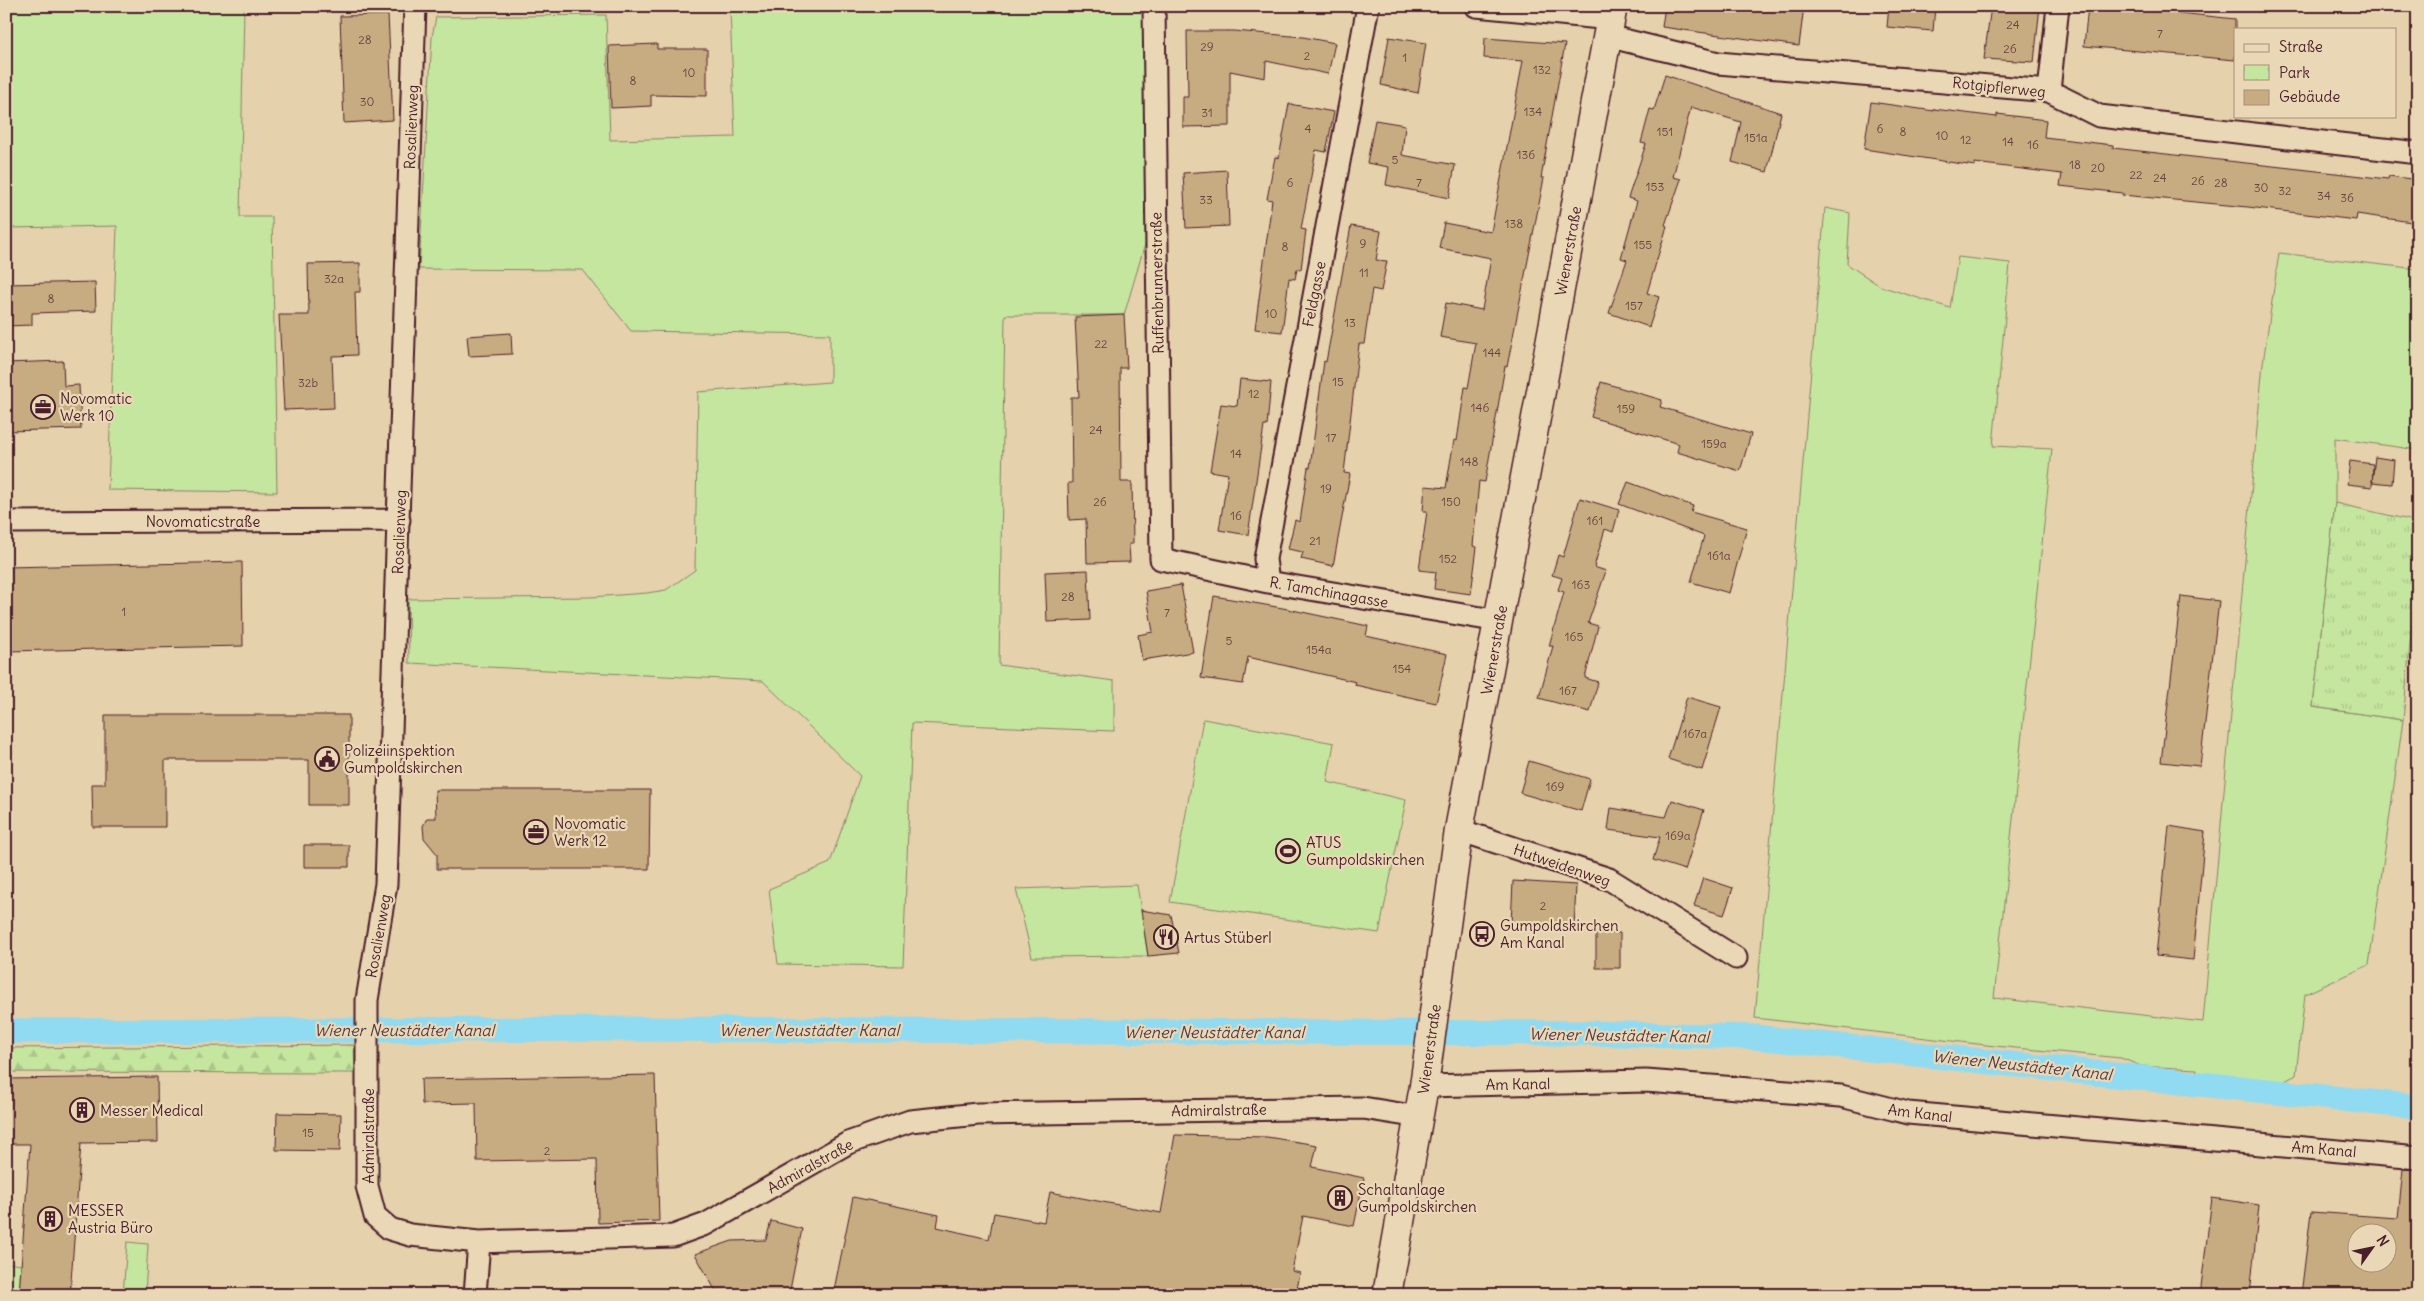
<svg xmlns="http://www.w3.org/2000/svg" width="2424" height="1301" font-family="Delius,sans-serif">
  <style>
    .green { fill: #c5e69f; stroke: #888265 }
    .forest { fill: url(#forest-firs); stroke: #888265 }
    .park { fill: url(#park-tufts); stroke: #888265 }
    .lines { fill: none; stroke-linecap: round; stroke-linejoin: round }
    .canal { stroke: #90dbf1; stroke-width: 25 }
    .building { fill: #c8ac81; stroke: #4a1f2b; fill-rule: evenodd }
    .street-casing { stroke: #4a1f2b; stroke-width: 25 }
    .secondary-casing { stroke: #4a1f2b; stroke-width: 31 }
    .street { stroke: #ead7b5; stroke-width: 21 }
    .secondary { stroke: #ead7b5; stroke-width: 28 }
    .labels { text-anchor: middle; dominant-baseline: central; stroke-width: 4.5; stroke-linejoin: round; paint-order: stroke }
    .number-label { font-size: 12px; fill: #6a4240 }
    .street-label { font-size: 15px; fill: #4a1f2b; stroke: #ead7b5 }
    .poi-label { font-size: 15px; fill: #4a1f2b; stroke: #ead7b5; text-anchor: start }
    .water-label { font-size: 16px; font-style: italic; fill: #543b49; stroke: #ead7b5 }
  </style>
  <defs>
    <pattern id="forest-firs" width="22" height="20" patternUnits="userSpaceOnUse" patternTransform="scale(1.25)"><rect width="22" height="20" fill="#c5e69f"/><path d="M5 1l3.5 6h-7zM16 11l3.5 6h-7z" fill="#abc589"/></pattern>
    <pattern id="park-tufts" width="24" height="20" patternUnits="userSpaceOnUse" patternTransform="scale(1.25)"><rect width="24" height="20" fill="#c5e69f"/><path d="M3 7l-1-3M5 7V3M7 7l1-3M15 17l-1-3M17 17v-4M19 17l1-3" fill="none" stroke="#abc589"/></pattern>
  </defs>
  <rect width="100%" height="100%" fill="#e5d1ac"/>
  <filter id="ink" filterUnits="userSpaceOnUse"><feTurbulence type="fractalNoise" baseFrequency=".02" numOctaves="2"/><feDisplacementMap in="SourceGraphic" scale="10" xChannelSelector="R" yChannelSelector="G"/><feConvolveMatrix kernelMatrix="1 2 1 2 8 2 1 2 1" color-interpolation-filters="sRGB"/></filter>
  <g filter="url(#ink)">
    <!-- green -->
    <path class="green" d="M6,6H244L240,217H272L277,492L108,490L117,226L6,228Z
      M819,6H1143L1145,244L1124,315H1005L999,665L1114,681V731L912,723L903,966L778,964L769,889L830,863L860,776L763,681L409,663L408,599L591,597L647,593L666,590L695,570L698,392L830,382V334L631,331L583,270L419,269L432,37L436,17L606,15L610,140L735,137L730,10H818Z
      M1825,208L1850,213L1847,264L1880,286L1950,308L1958,257L2010,263L1993,446L2052,449L1994,998L2203,1022L2263,363L2279,253L2418,269V450L2335,438V503L2313,707L2403,720L2369,965L2305,994L2296,1075L2275,1086L2196,1076L2197,1069L2141,1066L2121,1058L1995,1046L1755,1018Z
      M1203,719L1334,743L1327,782L1406,800L1379,933L1170,902Z
      M1137,885L1148,956L1032,957L1016,889Z
      M127,1242L148,1244L145,1295H123Z
      M6,1263L21,1265L19,1295H6Z"/>
    <!-- forest -->
    <path class="forest" d="M354,1045L355,1073L6,1072V1048Z"/>
    <!-- park -->
    <path class="park" d="M2335,503L2418,522V557L2403,720L2313,707Z"/>
    <g class="lines">
      <!-- canal -->
      <path class="canal" d="M6,1031L626,1029L1583,1033L1755,1037L2418,1107"/>
    </g>
    <!-- building -->
    <path class="building" d="M1665,6H1804L1799,46L1662,27Z
      M1889,6H1935L1933,31L1887,27Z
      M1991,6H2040L2034,62L1984,59Z
      M2088,6H2113L2235,19V60L2084,46Z
      M388,15L393,120L344,123L340,16Z
      M1187,31H1234L1303,37L1335,43L1328,74L1266,61L1265,78L1230,71V126L1183,127V97H1188Z
      M1389,37L1426,43L1418,93L1381,85Z
      M1485,38L1565,44L1541,178H1544L1507,367L1505,366L1485,482L1479,481L1473,546L1477,547L1471,594L1434,589L1436,572L1419,570L1427,511H1423L1425,486L1446,488L1454,440L1457,441L1465,387L1468,388L1476,343L1440,337L1446,303L1482,310L1491,258L1439,248L1444,223L1491,232L1523,61L1484,58Z
      M657,44V49H707V96L651,95V106L611,108L609,46Z
      M1665,75L1781,113L1767,172L1732,162L1741,122L1691,107L1673,177L1681,179L1665,225L1667,226L1647,293L1659,297L1649,327L1609,313L1627,260L1621,258L1637,201L1628,198L1646,144L1641,143L1650,109L1654,110Z
      M1871,102L1934,111V109L1997,117V114L2046,120L2044,137L2113,145V148L2388,179L2389,176L2418,180V223L2357,214L2356,220L2248,207L2122,195L2123,193L2060,186L2062,174L1975,163V166L1864,149Z
      M1289,104L1334,112L1326,152L1316,150L1301,229L1306,230L1301,269H1297L1295,279L1289,278L1282,332L1255,329L1272,200L1267,199L1275,157L1279,158Z
      M1375,120L1405,125L1402,155L1455,165L1449,198L1386,185L1389,167L1367,163Z
      M1227,170L1229,226L1186,228L1183,173Z
      M1351,226L1381,231L1376,260L1387,261L1381,291L1372,289L1364,344H1359L1344,473L1350,474L1333,566L1301,559L1303,552L1288,549L1295,520L1300,522L1308,467L1310,468L1324,361L1326,362Z
      M360,263V292H355L357,355L332,356L334,408L284,410L279,315H309L308,264Z
      M95,282L96,311L32,313V325L6,326V284Z
      M1124,315L1127,368H1120L1121,482H1132L1133,544H1129L1130,562L1087,563L1086,519L1069,520L1068,483H1072L1071,397H1079L1075,317Z
      M511,333L512,354L469,356L467,336Z
      M63,361L64,386L79,385L81,429L6,431V363Z
      M1240,379L1271,382L1267,426H1264L1248,535L1219,530L1228,474L1210,471L1221,404L1237,406Z
      M1601,382L1662,400L1660,407L1751,434L1740,471L1677,452L1679,444L1591,417Z
      M2375,457L2394,460L2392,484L2372,482Z
      M2350,461L2373,464L2372,487L2347,484Z
      M1628,482L1693,506L1691,512L1747,528L1729,593L1691,582L1704,536L1619,504Z
      M1580,498L1619,510L1613,532L1605,529L1594,567L1606,571L1588,623L1598,626L1585,678L1598,682L1590,712L1539,698L1553,646H1549L1564,592L1558,590L1562,578L1552,575L1558,555L1563,557Z
      M242,562L243,646L6,651V567Z
      M1088,570L1090,620L1047,622L1045,572Z
      M1181,585L1193,652L1142,660L1138,635L1153,632L1146,591Z
      M1214,596L1288,609L1368,626L1366,636L1447,654L1436,703L1355,685L1356,682L1248,657L1243,684L1201,678Z
      M2181,596L2219,601L2200,766L2161,762Z
      M1687,697L1721,707L1702,770L1668,759Z
      M105,715H349V805H309V760H165V827H93L92,784H105Z
      M1529,761L1590,779L1581,811L1520,793Z
      M435,790H650L649,869H437V854L424,838L423,826L427,818H436Z
      M1672,800L1704,810L1685,870L1653,860L1660,837L1608,830L1611,808L1666,817Z
      M2169,826L2205,832L2193,960L2156,956Z
      M304,845H349V867H304Z
      M1703,878L1733,888L1724,915L1694,906Z
      M1513,881L1576,885L1574,929L1511,925Z
      M1141,910L1171,915L1179,953L1148,956Z
      M1596,933H1620V968H1596Z
      M655,1075L659,1221L598,1223L597,1159L477,1161L476,1103L422,1104L421,1079Z
      M157,1077L158,1142L81,1143L70,1295H19L30,1144H6V1079Z
      M277,1113L341,1114L340,1151L276,1150Z
      M1175,1135L1267,1137L1317,1145L1312,1167L1364,1178L1354,1226L1303,1216L1292,1271L1300,1273L1296,1295H833L853,1197L939,1215L937,1227L989,1239L994,1213L1044,1222L1050,1192L1161,1213Z
      M2403,1169L2418,1170V1295H2301L2311,1212L2398,1218ZM2356,1234H2386V1264H2356Z
      M2212,1198L2259,1205L2250,1295H2200Z
      M771,1221L802,1229L789,1295H718L695,1254L732,1241L766,1240Z"/>
    <g class="lines">
      <defs>
        <path id="street" d="M415,6L386,884L367,1000V1186L375,1216L390,1229L410,1235L479,1242L673,1236L706,1224L848,1143L910,1121L978,1114L1363,1108L1419,1117
          M1154,6L1161,559L1268,582L1499,621
          M1476,6L1611,19
          M1607,36L1718,63L2049,91L2099,116L2418,153
          M2049,91L2058,6
          M6,522L399,520
          M1268,582L1265,559L1368,6
          M1459,830L1609,879L1736,958
          M1424,1086L1646,1081L1841,1096L1908,1113L2418,1158
          M475,1295L479,1242"/>
        <path id="secondary" d="M1387,1295L1424,1086L1459,830L1613,6"/>
      </defs>
      <!-- street casing -->
      <use href="#street" class="street-casing"/>
      <!-- secondary casing -->
      <use href="#secondary" class="secondary-casing"/>
      <!-- street -->
      <use href="#street" class="street"/>
      <!-- secondary -->
      <use href="#secondary" class="secondary"/>
    </g>
  </g>
  <!-- icons -->
  <defs>
    <symbol id="office-ring" viewBox="-11 -11 22 22"><circle r="9.5" fill="#ead7b5" stroke="#4a1f2b" stroke-width="1.5"/><path d="M-6-3h4V-5.5h4V-3h4V5H-6ZM-1-4.5V-3h2v-1.5ZM-6 0V1H6V0Z" fill="#4a1f2b"/></symbol>
    <symbol id="civic-ring" viewBox="-11 -11 22 22"><circle r="9.5" fill="#ead7b5" stroke="#4a1f2b" stroke-width="1.5"/><path d="M-.6-6.5H3V-4.5H.6V-3L4-1V1h2V6H-6V1h2V-1L-.6-3ZM-1.2 2.5V6h2.4V2.5Z" fill="#4a1f2b"/></symbol>
    <symbol id="stadium-ring" viewBox="-11 -11 22 22"><circle r="9.5" fill="#ead7b5" stroke="#4a1f2b" stroke-width="1.5"/><path d="M0-5a6.5 5 0 1 0 0 10a6.5 5 0 1 0 0-10ZM-3.5-1.8h7v3.6h-7Z" fill="#4a1f2b"/></symbol>
    <symbol id="bus-ring" viewBox="-11 -11 22 22"><circle r="9.5" fill="#ead7b5" stroke="#4a1f2b" stroke-width="1.5"/><path d="M-5-6H5V4H4V6H2V4H-2V6H-4V4H-5ZM-3.5-4V0h7V-4ZM-3.5 1.2v1.5H-2V1.2ZM2 1.2v1.5H3.5V1.2Z" fill="#4a1f2b"/></symbol>
    <symbol id="restaurant-ring" viewBox="-11 -11 22 22"><circle r="9.5" fill="#ead7b5" stroke="#4a1f2b" stroke-width="1.5"/><path d="M-5-6h1v4h1v-4h1v4h1v-4h1v5L-1.5 .5V6h-2V.5L-5-1ZM5-6V6H3V1.5H1.5Q1.5-4 5-6Z" fill="#4a1f2b"/></symbol>
    <symbol id="building-ring" viewBox="-11 -11 22 22"><circle r="9.5" fill="#ead7b5" stroke="#4a1f2b" stroke-width="1.5"/><path d="M-4-6H4V6H1V3H-1V6H-4ZM-2.5-4.3h1.7v1.8h-1.7ZM.8-4.3h1.7v1.8H.8ZM-2.5-1h1.7V.8h-1.7ZM.8-1h1.7V.8H.8Z" fill="#4a1f2b"/></symbol>
  </defs>
  <g fill-rule="evenodd">
    <use href="#office-ring" x="29" y="393" width="28" height="28"/>
    <use href="#civic-ring" x="313" y="745" width="28" height="28"/>
    <use href="#office-ring" x="522" y="818" width="28" height="28"/>
    <use href="#stadium-ring" x="1274" y="837" width="28" height="28"/>
    <use href="#bus-ring" x="1468" y="920" width="28" height="28"/>
    <use href="#restaurant-ring" x="1152" y="923" width="28" height="28"/>
    <use href="#building-ring" x="68" y="1096" width="28" height="28"/>
    <use href="#building-ring" x="1326" y="1184" width="28" height="28"/>
    <use href="#building-ring" x="36" y="1205" width="28" height="28"/>
  </g>
  <g class="labels">
    <!-- number labels -->
    <g class="number-label">
      <text x="2013" y="24">24</text>
      <text x="2160" y="33">7</text>
      <text x="365" y="39">28</text>
      <text x="1207" y="46">29</text>
      <text x="2010" y="48">26</text>
      <text x="1307" y="55">2</text>
      <text x="1405" y="57">1</text>
      <text x="1542" y="69">132</text>
      <text x="689" y="72">10</text>
      <text x="633" y="80">8</text>
      <text x="367" y="101">30</text>
      <text x="1533" y="111">134</text>
      <text x="1207" y="112">31</text>
      <text x="1308" y="128">4</text>
      <text x="1880" y="128">6</text>
      <text x="1665" y="131">151</text>
      <text x="1903" y="131">8</text>
      <text x="1942" y="135">10</text>
      <text x="1756" y="137">151a</text>
      <text x="1966" y="139">12</text>
      <text x="2008" y="141">14</text>
      <text x="2033" y="144">16</text>
      <text x="1526" y="154">136</text>
      <text x="1395" y="159">5</text>
      <text x="2075" y="164">18</text>
      <text x="2098" y="167">20</text>
      <text x="2136" y="174">22</text>
      <text x="2160" y="177">24</text>
      <text x="2198" y="180">26</text>
      <text x="1290" y="182">6</text>
      <text x="1419" y="182">7</text>
      <text x="2221" y="182">28</text>
      <text x="1655" y="186">153</text>
      <text x="2261" y="187">30</text>
      <text x="2285" y="190">32</text>
      <text x="2324" y="195">34</text>
      <text x="2347" y="197">36</text>
      <text x="1206" y="199">33</text>
      <text x="1514" y="223">138</text>
      <text x="1363" y="243">9</text>
      <text x="1643" y="244">155</text>
      <text x="1285" y="246">8</text>
      <text x="1364" y="272">11</text>
      <text x="334" y="278">32a</text>
      <text x="51" y="298">8</text>
      <text x="1634" y="305">157</text>
      <text x="1271" y="313">10</text>
      <text x="1350" y="322">13</text>
      <text x="1101" y="343">22</text>
      <text x="1492" y="352">144</text>
      <text x="1338" y="381">15</text>
      <text x="308" y="382">32b</text>
      <text x="1254" y="393">12</text>
      <text x="1480" y="407">146</text>
      <text x="1626" y="408">159</text>
      <text x="1096" y="429">24</text>
      <text x="1331" y="437">17</text>
      <text x="1714" y="443">159a</text>
      <text x="1236" y="453">14</text>
      <text x="1469" y="461">148</text>
      <text x="1326" y="488">19</text>
      <text x="1100" y="501">26</text>
      <text x="1451" y="501">150</text>
      <text x="1236" y="515">16</text>
      <text x="1595" y="520">161</text>
      <text x="1315" y="540">21</text>
      <text x="1719" y="555">161a</text>
      <text x="1448" y="558">152</text>
      <text x="1581" y="584">163</text>
      <text x="1068" y="596">28</text>
      <text x="124" y="611">1</text>
      <text x="1167" y="612">7</text>
      <text x="1574" y="636">165</text>
      <text x="1229" y="640">5</text>
      <text x="1319" y="649">154a</text>
      <text x="1402" y="668">154</text>
      <text x="1568" y="690">167</text>
      <text x="1695" y="733">167a</text>
      <text x="1555" y="786">169</text>
      <text x="1678" y="835">169a</text>
      <text x="1543" y="905">2</text>
      <text x="308" y="1132">15</text>
      <text x="547" y="1150">2</text>
    </g>
    <!-- street labels -->
    <g class="street-label">
      <text transform="translate(1999 87) rotate(6)">Rotgipflerweg</text>
      <text transform="translate(411 127) rotate(-88)">Rosalienweg</text>
      <text transform="translate(1568 251) rotate(-80)">Wienerstraße</text>
      <text transform="translate(1157 283) rotate(-91)">Ruffenbrunnerstraße</text>
      <text transform="translate(1314 294) rotate(-79)">Feldgasse</text>
      <text x="203" y="521">Novomaticstraße</text>
      <text transform="translate(399 532) rotate(-88)">Rosalienweg</text>
      <text transform="translate(1329 592) rotate(10)">R. Tamchinagasse</text>
      <text transform="translate(1494 650) rotate(-80)">Wienerstraße</text>
      <text transform="translate(1562 865) rotate(19)">Hutweidenweg</text>
      <text transform="translate(378 936) rotate(-80)">Rosalienweg</text>
      <text transform="translate(1429 1049) rotate(-82)">Wienerstraße</text>
      <text transform="translate(1518 1084) rotate(-1)">Am Kanal</text>
      <text transform="translate(1219 1110) rotate(-1)">Admiralstraße</text>
      <text transform="translate(1920 1113) rotate(7)">Am Kanal</text>
      <text transform="translate(368 1136) rotate(-90)">Admiralstraße</text>
      <text transform="translate(2324 1149) rotate(5)">Am Kanal</text>
      <text transform="translate(810 1166) rotate(-29)">Admiralstraße</text>
    </g>
    <!-- poi labels -->
    <g class="poi-label">
      <text x="60" y="398">Novomatic<tspan x="60" dy="17">Werk 10</tspan></text>
      <text x="344" y="750">Polizeiinspektion<tspan x="344" dy="17">Gumpoldskirchen</tspan></text>
      <text x="554" y="823">Novomatic<tspan x="554" dy="17">Werk 12</tspan></text>
      <text x="1306" y="842">ATUS<tspan x="1306" dy="17">Gumpoldskirchen</tspan></text>
      <text x="1500" y="925">Gumpoldskirchen<tspan x="1500" dy="17">Am Kanal</tspan></text>
      <text x="1184" y="937">Artus Stüberl</text>
      <text x="100" y="1110">Messer Medical</text>
      <text x="1358" y="1189">Schaltanlage<tspan x="1358" dy="17">Gumpoldskirchen</tspan></text>
      <text x="68" y="1210">MESSER<tspan x="68" dy="17">Austria Büro</tspan></text>
    </g>
    <!-- water labels -->
    <g class="water-label">
      <text x="404" y="1030">Wiener Neustädter Kanal</text>
      <text x="809" y="1030">Wiener Neustädter Kanal</text>
      <text x="1214" y="1032">Wiener Neustädter Kanal</text>
      <text transform="translate(1619 1035) rotate(1)">Wiener Neustädter Kanal</text>
      <text transform="translate(2022 1065) rotate(6)">Wiener Neustädter Kanal</text>
    </g>
  </g>
  <!-- margin -->
  <rect width="2424" height="1301" fill="none" stroke="#ead7b5" stroke-width="25"/>
  <rect x="12" y="12" width="2399" height="1276" fill="none" stroke="#4a1f2b" stroke-width="2" filter="url(#ink)"/>
  <!-- legend -->
  <rect x="2234" y="28" width="162" height="90" fill="#ead7b5" stroke="#aa8d7e"/>
  <rect x="2244" y="44" width="25" height="8" fill="#ead7b5" stroke="#aa8d7e"/>
  <text x="2279" y="52" font-size="15" fill="#4a1f2b">Straße</text>
  <rect x="2244" y="65" width="25" height="15" fill="url(#park-tufts)" stroke="#aa8d7e"/>
  <text x="2279" y="78" font-size="15" fill="#4a1f2b">Park</text>
  <rect x="2244" y="90" width="25" height="15" fill="#c8ac81" stroke="#aa8d7e"/>
  <text x="2279" y="102" font-size="15" fill="#4a1f2b">Gebäude</text>
  <!-- north arrow -->
  <g transform="translate(2372 1248) rotate(57)"><circle r="24" fill="#ead7b5" stroke="#aa8d7e"/>
  <path d="M0-4L9 19L0 12L-9 19Z" fill="#4a1f2b"/>
  <text y="-8" font-size="14" font-weight="bold" text-anchor="middle" fill="#4a1f2b">N</text>
  </g>
</svg>
